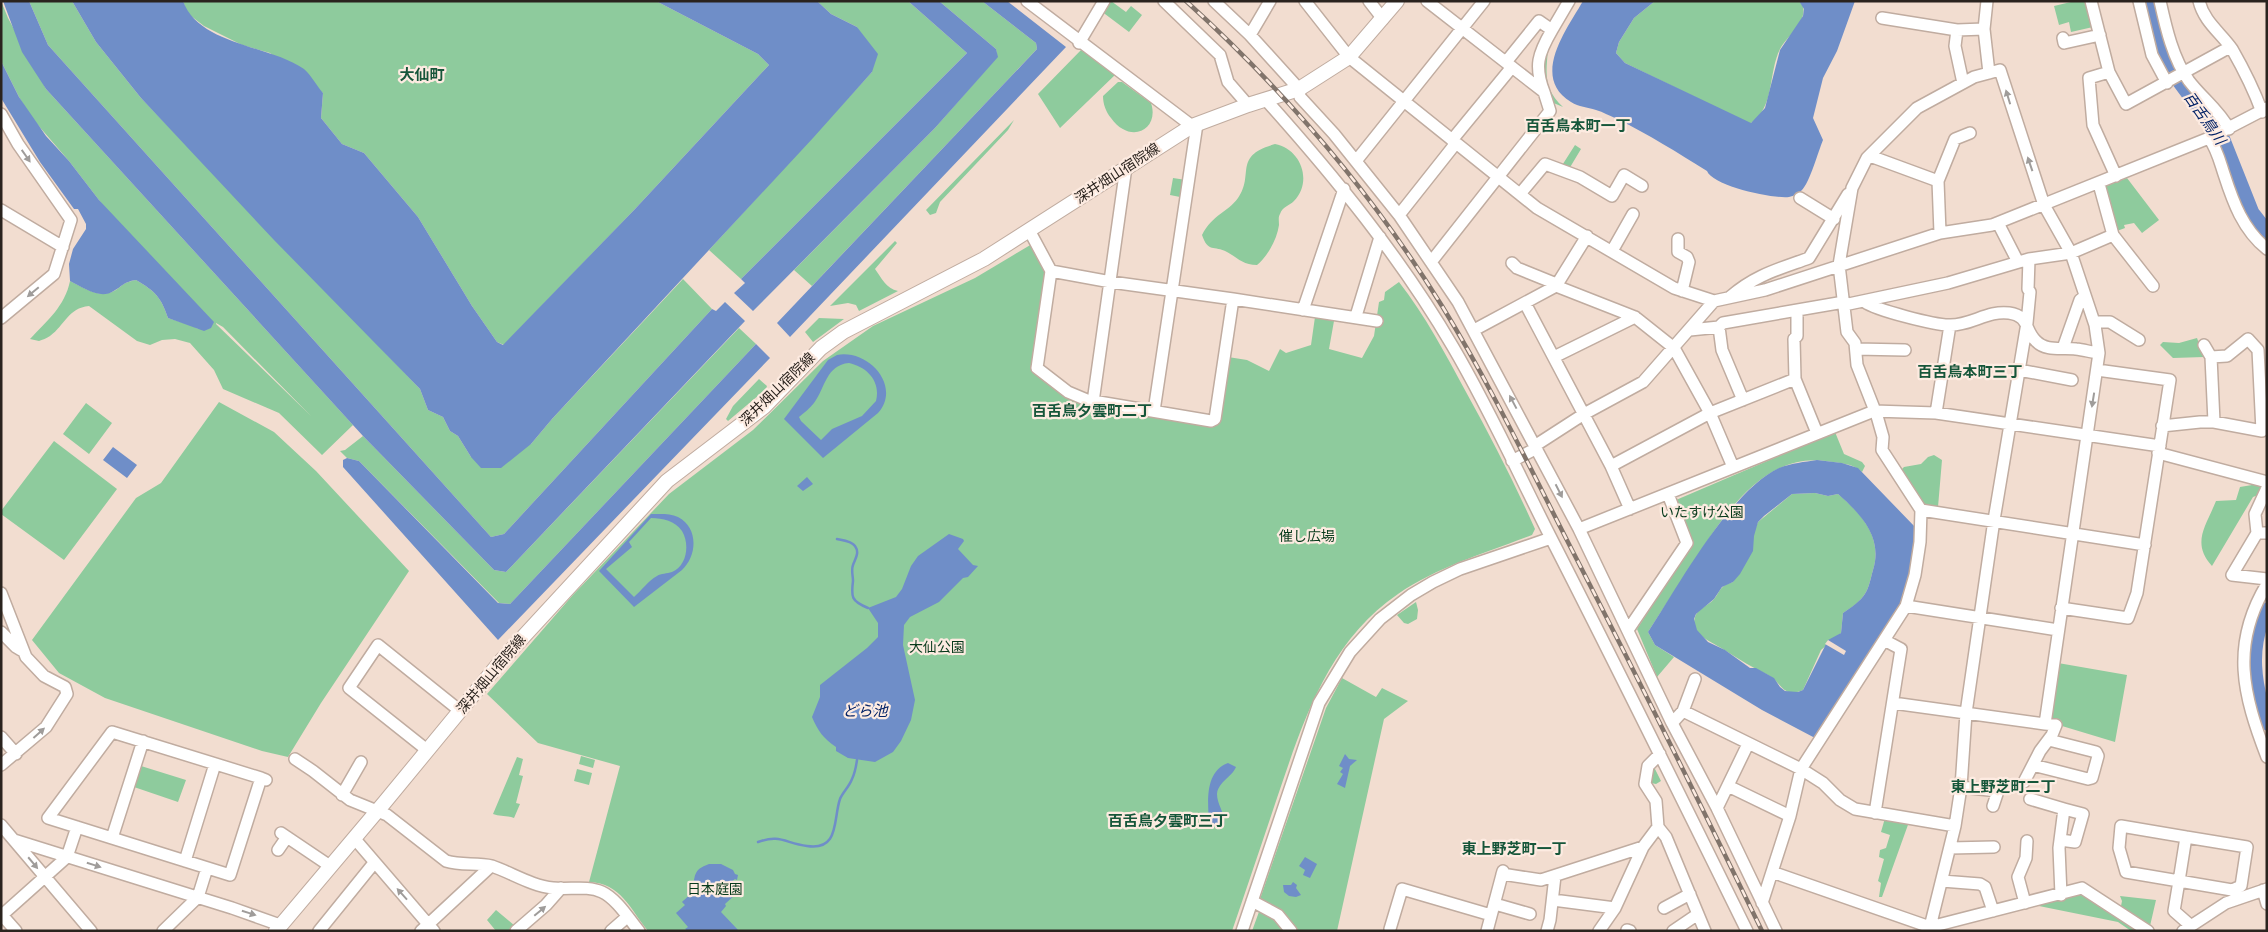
<svg xmlns="http://www.w3.org/2000/svg" width="2268" height="932" font-family="Mulish,'Noto Sans JP',sans-serif">
  <style>
    .green { fill: #8ecb9d; fill-rule: evenodd }
    .water { fill: #6f8ec8; fill-rule: evenodd }
    .pier { fill: #f2ddd0 }
    .lines { fill: none; stroke-linecap: round; stroke-linejoin: round }
    .stream { stroke: #6f8ec8; stroke-width: 2.5 }
    .river { stroke: #6f8ec8; stroke-width: 15 }
    .minor-casing { stroke: #c0aca0; stroke-width: 14 }
    .major-casing { stroke: #c0aca0; stroke-width: 16 }
    .minor { stroke: #fff; stroke-width: 11 }
    .major { stroke: #fff; stroke-width: 14 }
    .rail-casing { stroke: #81746b; stroke-width: 4.5 }
    .rail { stroke: #fdebe1; stroke-width: 2.5; stroke-dasharray: 8; stroke-linecap: butt }
    .oneway { fill: #9f9c9a }
    .labels { text-anchor: middle; dominant-baseline: central; stroke-width: 4.5; stroke-linejoin: round; paint-order: stroke }
    .street-label { font-size: 14px; fill: #2a231e; stroke: #fdebe1 }
    .park-label { font-size: 14px; fill: #073a1b; stroke: #fdebe1 }
    .neighbourhood-label { font-size: 15px; font-weight: bold; fill: #16563a; stroke: #fdebe1 }
    .water-label { font-size: 15px; font-style: italic; fill: #032266; stroke: #fdebe1 }
  </style>
  <rect width="100%" height="100%" fill="#f2ddd0"/>
  <!-- green -->
  <path class="green" d="M1,1L8,18L46,89L353,425L322,455L279,413L223,389L214,370L190,343L175,339L162,340L150,345L137,341L89,306C68,308 65,325 50,336C47,338 42,340 39,341L30,339C47,321 65,306 70,281C83,287 98,298 112,292C123,287 120,283 136,280C155,291 161,297 168,318L193,326L198,329L69,161L31,117L19,97L1,61ZM216,323L223,327L311,416L216,324Z
    M29,1H72L96,42L141,98L420,389L428,410L443,417L450,431L458,436L471,457L531,444L552,419L683,279L712,309L504,534L491,537L48,45Z
    M183,1H656L758,54L769,65L635,209L504,345L497,342L472,306L418,217L364,153L342,144L321,118L323,93L270,53L242,45L204,26L187,13Z
    M817,1H908L967,53L741,279L709,250L872,72L857,27L831,14Z
    M939,1H982L1036,43L1037,49L812,286L794,270L935,128L997,57L996,49Z
    M1107,1H1111L1126,12L1131,6L1142,15L1129,32L1101,11Z
    M1655,1H1799L1803,6C1807,23 1787,36 1780,49C1768,73 1775,107 1751,123H1748L1625,63L1616,53L1619,42L1634,18Z
    M2075,1H2086L2093,27L2071,32L2069,22L2059,25L2054,6Z
    M1082,49L1116,74L1060,128L1038,94Z
    M1548,49C1546,74 1543,88 1563,107L1549,101L1547,96L1544,65Z
    M1118,82H1122L1151,103C1160,130 1130,145 1111,118C1106,112 1103,104 1103,96Z
    M1014,120L1008,130L940,202L936,213L930,215L926,210Z
    M1275,144C1301,149 1313,181 1294,201C1289,206 1283,206 1280,214C1278,217 1279,221 1279,225C1277,239 1268,256 1257,265C1243,265 1238,258 1227,252C1214,245 1208,253 1202,235C1213,214 1227,213 1238,198C1255,174 1232,156 1275,144Z
    M1575,145L1581,149L1569,169L1561,167Z
    M1173,178L1186,180L1180,197L1170,195Z
    M2127,178L2159,220L2142,233L2134,223L2124,225L2125,228L2117,231L2104,191L2106,186Z
    M895,241L897,243L875,269C881,277 886,289 898,291L859,311L856,305L848,303L830,306Z
    M1032,244L1046,271L1032,366L1082,404L1126,414L1153,415L1217,424L1228,357L1247,360L1269,371L1280,349L1286,353L1311,345L1315,317L1334,321L1329,349L1362,358L1374,336L1379,302L1384,300L1385,292L1399,282C1425,315 1446,355 1466,392C1491,437 1514,482 1535,529L1532,535C1486,553 1439,566 1398,594C1327,643 1303,722 1277,798C1262,843 1247,887 1232,931H648C630,909 621,883 589,882L620,766L538,743L487,694L572,596L669,494L753,430L823,361L873,326L975,278Z
    M819,318L844,319L813,342L805,332Z
    M739,328L756,344L510,604L499,603L359,461L347,458L340,451L345,450L363,436L494,570L506,572Z
    M2197,338L2204,357L2173,358L2160,345L2163,342L2179,343Z
    M759,379L767,386L766,389L728,421L726,419L733,406Z
    M219,402L274,432L316,471L409,571L321,703L288,757L262,751L105,698L59,673L32,640L136,498L161,483Z
    M86,403L112,423L89,454L63,434Z
    M1835,432L1844,454L1862,462L1865,466L1862,472C1853,463 1838,463 1826,461C1763,453 1724,515 1694,561C1679,585 1663,608 1648,632L1655,645L1674,657L1657,677L1637,629L1691,545L1676,500Z
    M54,441L117,489L64,560L1,514V511Z
    M1934,455L1942,460L1938,507L1925,505L1901,470L1904,467L1921,464L1928,457Z
    M2258,484L2261,488L2258,495L2253,497L2212,566C2191,543 2206,526 2216,501L2236,500L2240,487Z
    M1815,493L1828,496L1838,494C1862,514 1883,538 1873,570C1870,580 1869,591 1861,599C1857,604 1849,609 1843,613L1841,633L1821,650L1803,690C1782,699 1782,682 1768,675C1753,668 1740,660 1726,651C1715,643 1689,635 1695,617C1697,610 1706,606 1711,602C1721,594 1716,587 1733,582L1758,522L1792,494Z
    M1416,602L1418,610L1417,619L1408,624L1404,623L1397,615Z
    M2058,663L2127,675L2115,742L2062,726L2061,720L2050,719Z
    M1342,678L1376,697L1382,688L1408,701L1384,719L1337,931H1296L1260,899L1326,708Z
    M581,756L595,760L593,768L579,764Z
    M517,757L523,759L519,775L523,776L516,803L520,804L514,818C507,815 500,817 493,814Z
    M141,766L186,780L178,802L134,787Z
    M1654,767L1661,781L1656,784L1651,783L1650,780Z
    M577,769L592,773L589,785L574,781Z
    M1885,818L1909,822L1882,897H1879L1881,883L1878,881L1884,859L1879,857L1880,850L1886,848L1890,835L1881,832Z
    M2077,893L2083,894L2141,931H2131L2118,922L2034,905Z
    M2120,896L2156,900L2150,926L2121,906L2122,901Z
    M1260,909L1267,913L1284,931H1252Z
    M496,910L515,926L510,931H496L487,920Z"/>
  <!-- water -->
  <path class="water" d="M3,1H29L48,45L491,537L504,534L712,309L716,311L725,302L745,321L506,572L494,570L363,436L46,89L22,52Z
    M72,1H183C199,45 269,45 304,69C311,75 317,86 323,93L321,118L342,144L364,153L418,217L472,306L497,342L503,345L635,209L769,65L758,54L656,1H817L831,14L857,27L878,54L872,72L813,138L552,419L531,444L501,468H481L471,457L458,436L450,431L443,417L428,410L420,389L274,240L141,98L96,42Z
    M908,1H939L996,49L998,57L935,128L753,311L734,293L745,283L741,279L967,53Z
    M982,1H1007L1066,47L790,337L777,323L1037,49L1036,43Z
    M1583,1H1655L1634,18L1619,42L1616,53L1625,63L1751,123L1765,108L1780,50L1803,16L1804,9L1799,1H1855L1837,51L1823,78L1813,118L1823,140C1818,152 1810,182 1802,190C1798,194 1794,196 1789,197C1773,199 1713,186 1707,171C1678,153 1648,134 1617,119C1610,116 1603,112 1596,110C1587,107 1579,107 1571,102C1530,77 1567,29 1583,1Z
    M1,61L19,97L46,136L69,161L99,200L214,322L211,328L204,331L168,318C161,297 155,291 136,280C123,282 123,286 112,292C99,299 82,287 70,281L69,264L73,249L86,229V224L78,209H74L40,162L1,98Z
    M756,344L770,358L498,640L343,467V460L347,458L359,461L498,603L510,604Z
    M837,355C868,349 902,386 878,413L823,458L784,419L828,360ZM849,363C867,367 881,381 876,401L862,416L832,429L821,440L801,421L799,417C804,413 810,408 814,403C825,388 826,365 849,363Z
    M113,447L137,465L127,478L103,460Z
    M1817,460L1842,463L1858,468L1916,528L1913,565L1902,601L1815,738L1762,710L1655,645L1648,632C1679,585 1729,492 1779,468C1792,463 1804,462 1817,460ZM1815,493L1828,496L1838,494C1862,515 1883,538 1873,570C1870,580 1869,591 1861,599C1856,604 1849,609 1843,613L1841,633L1828,640L1803,690L1798,692L1785,691L1780,687L1774,678L1756,668H1750L1725,650L1708,642L1697,630L1694,619L1696,614L1714,599L1722,587L1733,582L1740,574L1753,551L1754,536L1758,522L1764,516L1792,494Z
    M807,477L813,484L803,491L797,486Z
    M651,514C659,514 670,513 678,517C699,528 697,556 682,570L634,607L599,571ZM651,518C663,518 675,521 682,531C690,544 687,566 672,572C667,574 661,573 657,576C648,581 641,591 634,597L606,569L632,547L629,542Z
    M949,534L963,539L964,541L958,549L973,565L978,566L968,577L963,578L939,602L910,617L904,625L903,645L915,700L911,720L901,741L893,752L875,762L848,758L836,751V747C823,738 818,731 812,717L820,697V685L867,648L878,637V623L868,608L896,597L902,589L911,566L918,556Z
    M1345,754L1349,759L1357,760L1350,766L1345,788L1337,784L1343,774L1340,772L1343,768L1339,766Z
    M1228,763L1236,767C1232,777 1218,782 1217,794C1217,805 1226,814 1224,826H1218L1209,823C1208,803 1204,772 1228,763Z
    M1305,857L1317,864L1310,878L1303,875L1305,870L1299,866Z
    M709,864H721L733,870L735,874L738,875L737,880L735,879L729,884L737,893L725,904L726,906L721,912L739,931H688L685,929L688,927L676,913L685,905L682,902C686,898 691,895 692,889C696,876 692,870 709,864Z
    M1293,882L1297,885L1296,888L1301,895L1296,897L1289,896L1284,892L1283,885H1291Z"/>
  <!-- pier -->
  <path class="pier" d="M1828,640L1846,651L1844,655L1825,644Z"/>
  <g class="lines">
    <!-- stream -->
    <path class="stream" d="M837,539C842,540 852,541 855,546C860,553 855,559 853,565C851,570 853,576 853,581C851,597 851,601 868,608
      M758,842C780,834 785,843 807,846C840,851 833,819 840,799C843,792 849,787 852,779C855,773 856,767 857,760"/>
    <!-- river -->
    <path class="river" d="M2152,1L2166,57L2174,74L2223,140L2252,213L2267,232
      M2267,610C2247,646 2254,686 2267,723"/>
    <defs>
      <path id="minor" d="M1027,1L1192,126
        M1164,1L1220,55L1228,82L1248,105
        M1214,1L1250,35L1299,89L1300,97L1334,134L1399,215L1458,302L1579,529L1672,723
        M1305,1L1349,57L1537,208L1674,288L1714,301L1765,290L1940,233L1992,225L2209,138L2267,108
        M1369,1L1383,19
        M1427,1L1544,92L1550,111L1431,262
        M1987,1L1984,29L1989,73
        M2091,1L2109,72L2126,104L2230,47
        M2139,1L2152,55L2167,83
        M2160,1C2166,28 2173,59 2189,81C2202,98 2219,110 2229,129
        M2199,1C2204,22 2221,33 2232,49C2244,70 2254,90 2262,112
        M1882,18L1957,30L1984,29
        M1957,30L1955,46L1963,83
        M1250,35L1270,1
        M2063,38L2064,43L2100,35
        M1079,43L1104,1
        M1506,62L1539,21L1552,30L1569,1
        M2109,72L2089,78L2093,125L2116,176
        M1544,92C1534,66 1538,54 1552,30
        M1266,100C1335,177 1401,258 1453,347C1489,408 1518,473 1550,536C1617,667 1682,799 1747,931
        M1,114L18,144L71,220L54,274L1,318
        M2209,138C2217,149 2220,162 2224,174C2233,202 2243,230 2267,249
        M1452,140L1512,67
        M1870,156L1938,181
        M1356,161L1484,1
        M2099,184L2113,235L2153,286
        M1520,194L1545,164L1580,177L1612,196L1624,175L1642,186
        M1800,198L1834,219
        M1,210L63,247
        M1399,215L1456,143
        M1998,223L2018,262
        M1029,230L1051,271L1037,368L1068,392L1087,400L1211,421L1215,419L1233,299L1377,321
        M1940,233L1938,181L1955,139L1970,133
        M1678,239V252L1687,257L1689,262L1682,291
        M1612,251L1633,214
        M1512,263L1517,268L1559,285
        M1051,271L1111,282L1233,299
        M1556,286L1587,236
        M1730,297C1755,275 1779,269 1809,258L1848,194
        M1865,302C1876,310 1934,325 1949,325C1970,326 1988,310 2009,313C2030,316 2024,330 2036,341C2046,352 2063,347 2076,349C2084,350 2091,352 2099,353
        M1525,303L1611,466L1630,509
        M1844,305L1948,283L2029,259L2071,253L2113,235
        M1303,310L1344,189
        M1797,311V336L1794,339L1795,379L1817,433
        M1356,316L1380,237
        M2094,322H2110L2139,340
        M1719,327L1723,323L1844,302
        M1474,330L1556,286L1635,317L1674,348L1710,413L1733,467
        M1690,330L1719,327L1722,350L1743,400
        M2204,345L2211,357
        M2063,348L2080,300L2084,297
        M1856,349L1905,350
        M1554,357L1635,317
        M2019,370L2072,380
        M1093,402L1126,167
        M1154,411L1197,124
        M1936,413L1950,325
        M2162,426L2200,422H2214L2262,431L2258,350L2248,339L2227,356L2211,357L2214,422
        M1536,445L1584,414L1643,382L1714,301
        M2158,453L2267,482
        M1512,461L1537,448
        M1611,466L1710,413L1795,379
        M2267,488L2255,514L2257,533H2267
        M1921,510L2145,545
        M1579,529L1874,411L1936,413L2160,446
        M2257,533L2232,575L2267,579
        M2267,584C2230,645 2243,695 2267,757
        M1,593L26,657L44,676L65,687L67,694L46,727L1,765
        M1906,606L2058,630
        M2061,608L2128,618L2137,593L2170,380L2097,370
        M1628,630L1687,543L1668,494
        M1,632L16,647L21,650
        M1683,711L1695,679
        M1,737L16,754
        M427,750L349,688L378,645L459,710
        M295,759L313,771L350,800L387,815L446,861C461,866 477,862 492,866C512,873 532,886 553,888C569,890 587,885 602,892C617,899 629,919 639,931
        M2033,765L2088,779L2092,778L2098,756L2096,752L2049,740
        M261,778L230,875L48,818L112,732L261,778L266,780
        M2024,782L2040,751L2052,735L2056,725L2045,724
        M1728,786L1790,816
        M1961,787L1998,791L1993,806
        M342,795L361,762
        M2030,799L2064,809L2059,848L2061,895
        M1717,808L1748,744
        M1875,813L1901,649L1884,640
        M1,825L91,931
        M1658,827L1666,837L1705,931
        M281,833L330,866
        M2186,837L2247,847L2241,886L2232,890L2179,881L2186,837L2121,826L2119,848L2126,872L2179,881L2174,911L2190,925
        M112,838L143,741
        M354,838L434,931
        M14,840L232,908L280,925
        M2060,840L2075,842L2083,814L2064,809
        M1950,848L1994,847
        M278,850L287,837
        M185,861L215,764
        M1772,872L1930,927L2082,888L2148,931
        M1502,874L1541,880L1643,847
        M1942,881L1980,884L1985,887L1993,911
        M2263,890L2267,904
        M1553,900L1615,908
        M1252,901L1278,915L1291,931
        M1762,903L1790,816L1801,769L1823,783L1840,800L1855,809L1955,826
        M2025,903L2018,877L2026,858L2027,841
        M1495,904L1530,914
        M1664,908L1690,894
        M1,914L16,931
        M1,916L67,857L77,827
        M1390,929L1402,889L1491,915
        M1627,930L1630,931
        M163,931L198,897L207,868
        M319,931L374,863
        M421,931L491,866
        M516,931L546,905L561,888
        M611,931L627,917
        M1242,931L1319,703L1350,652L1380,619L1411,595L1433,582L1460,569L1551,538
        M1487,931L1503,871
        M1547,931L1550,920L1555,876
        M1599,931L1615,908L1643,847L1658,827L1656,801L1645,784L1648,766L1660,754
        M1673,931L1698,914
        M1776,931L1717,808L1672,723L1683,711L1801,769L1906,606L1915,575L1920,542L1921,510L1882,450L1883,437L1877,416L1857,365L1855,343L1847,332L1839,265L1852,188L1867,158L1917,108L1974,77L2000,70L2044,205L2071,253L2095,325L2099,353L2045,724L1893,703
        M1927,931L1930,927L1955,826L1961,787L1966,713L1994,520L2027,323L2030,292L2028,289L2029,259
        M2183,931L2226,903L2267,889"/>
      <path id="major" d="M276,931L384,803L501,661L667,481L764,407L821,348L843,332L984,259L1192,126L1248,105L1299,89L1349,57L1397,1"/>
    </defs>
    <!-- minor casing -->
    <use href="#minor" class="minor-casing"/>
    <!-- major casing -->
    <use href="#major" class="major-casing"/>
    <!-- minor -->
    <use href="#minor" class="minor"/>
    <!-- major -->
    <use href="#major" class="major"/>
    <defs>
      <path id="rail" d="M1186,1C1284,90 1372,193 1442,306C1490,384 1530,468 1572,550C1637,676 1700,803 1762,931"/>
    </defs>
    <!-- rail casing -->
    <use href="#rail" class="rail-casing"/>
    <!-- rail -->
    <use href="#rail" class="rail"/>
  </g>
  <!-- one-way arrows -->
  <defs><path id="oneway-solid" d="M-6-.8H1V-3.2L6.5 0L1 3.2V.8H-6Z" transform="scale(1.25)"/></defs>
  <g class="oneway">
    <use href="#oneway-solid" transform="translate(2008 97) rotate(-107)"/>
    <use href="#oneway-solid" transform="translate(26 156) rotate(55)"/>
    <use href="#oneway-solid" transform="translate(2030 164) rotate(-109)"/>
    <use href="#oneway-solid" transform="translate(33 292) rotate(140)"/>
    <use href="#oneway-solid" transform="translate(2093 400) rotate(99)"/>
    <use href="#oneway-solid" transform="translate(1513 402) rotate(-118)"/>
    <use href="#oneway-solid" transform="translate(1559 491) rotate(63)"/>
    <use href="#oneway-solid" transform="translate(39 733) rotate(-42)"/>
    <use href="#oneway-solid" transform="translate(33 863) rotate(50)"/>
    <use href="#oneway-solid" transform="translate(94 865) rotate(17)"/>
    <use href="#oneway-solid" transform="translate(402 894) rotate(-132)"/>
    <use href="#oneway-solid" transform="translate(540 911) rotate(-40)"/>
    <use href="#oneway-solid" transform="translate(249 913) rotate(18)"/>
  </g>
  <g class="labels">
    <!-- street labels -->
    <g class="street-label">
      <text transform="translate(1117 173) rotate(-33)">深井畑山宿院線</text>
      <text transform="translate(777 389) rotate(-44)">深井畑山宿院線</text>
      <text transform="translate(491 674) rotate(-50)">深井畑山宿院線</text>
    </g>
    <!-- park labels -->
    <g class="park-label">
      <text x="1702" y="512">いたすけ公園</text>
      <text x="1307" y="536">催し広場</text>
      <text x="937" y="647">大仙公園</text>
      <text x="715" y="889">日本庭園</text>
    </g>
    <!-- neighbourhood labels -->
    <g class="neighbourhood-label">
      <text x="422" y="74">大仙町</text>
      <text x="1578" y="125">百舌鳥本町一丁</text>
      <text x="1970" y="371">百舌鳥本町三丁</text>
      <text x="1092" y="410">百舌鳥夕雲町二丁</text>
      <text x="2003" y="786">東上野芝町二丁</text>
      <text x="1168" y="820">百舌鳥夕雲町三丁</text>
      <text x="1514" y="848">東上野芝町一丁</text>
    </g>
    <!-- water labels -->
    <g class="water-label">
      <text transform="translate(2205 118) rotate(55)">百舌鳥川</text>
      <text x="865" y="710">どら池</text>
    </g>
  </g>
  <!-- border -->
  <rect width="2268" height="932" fill="none" stroke="#2a231e" stroke-width="5"/>
</svg>
